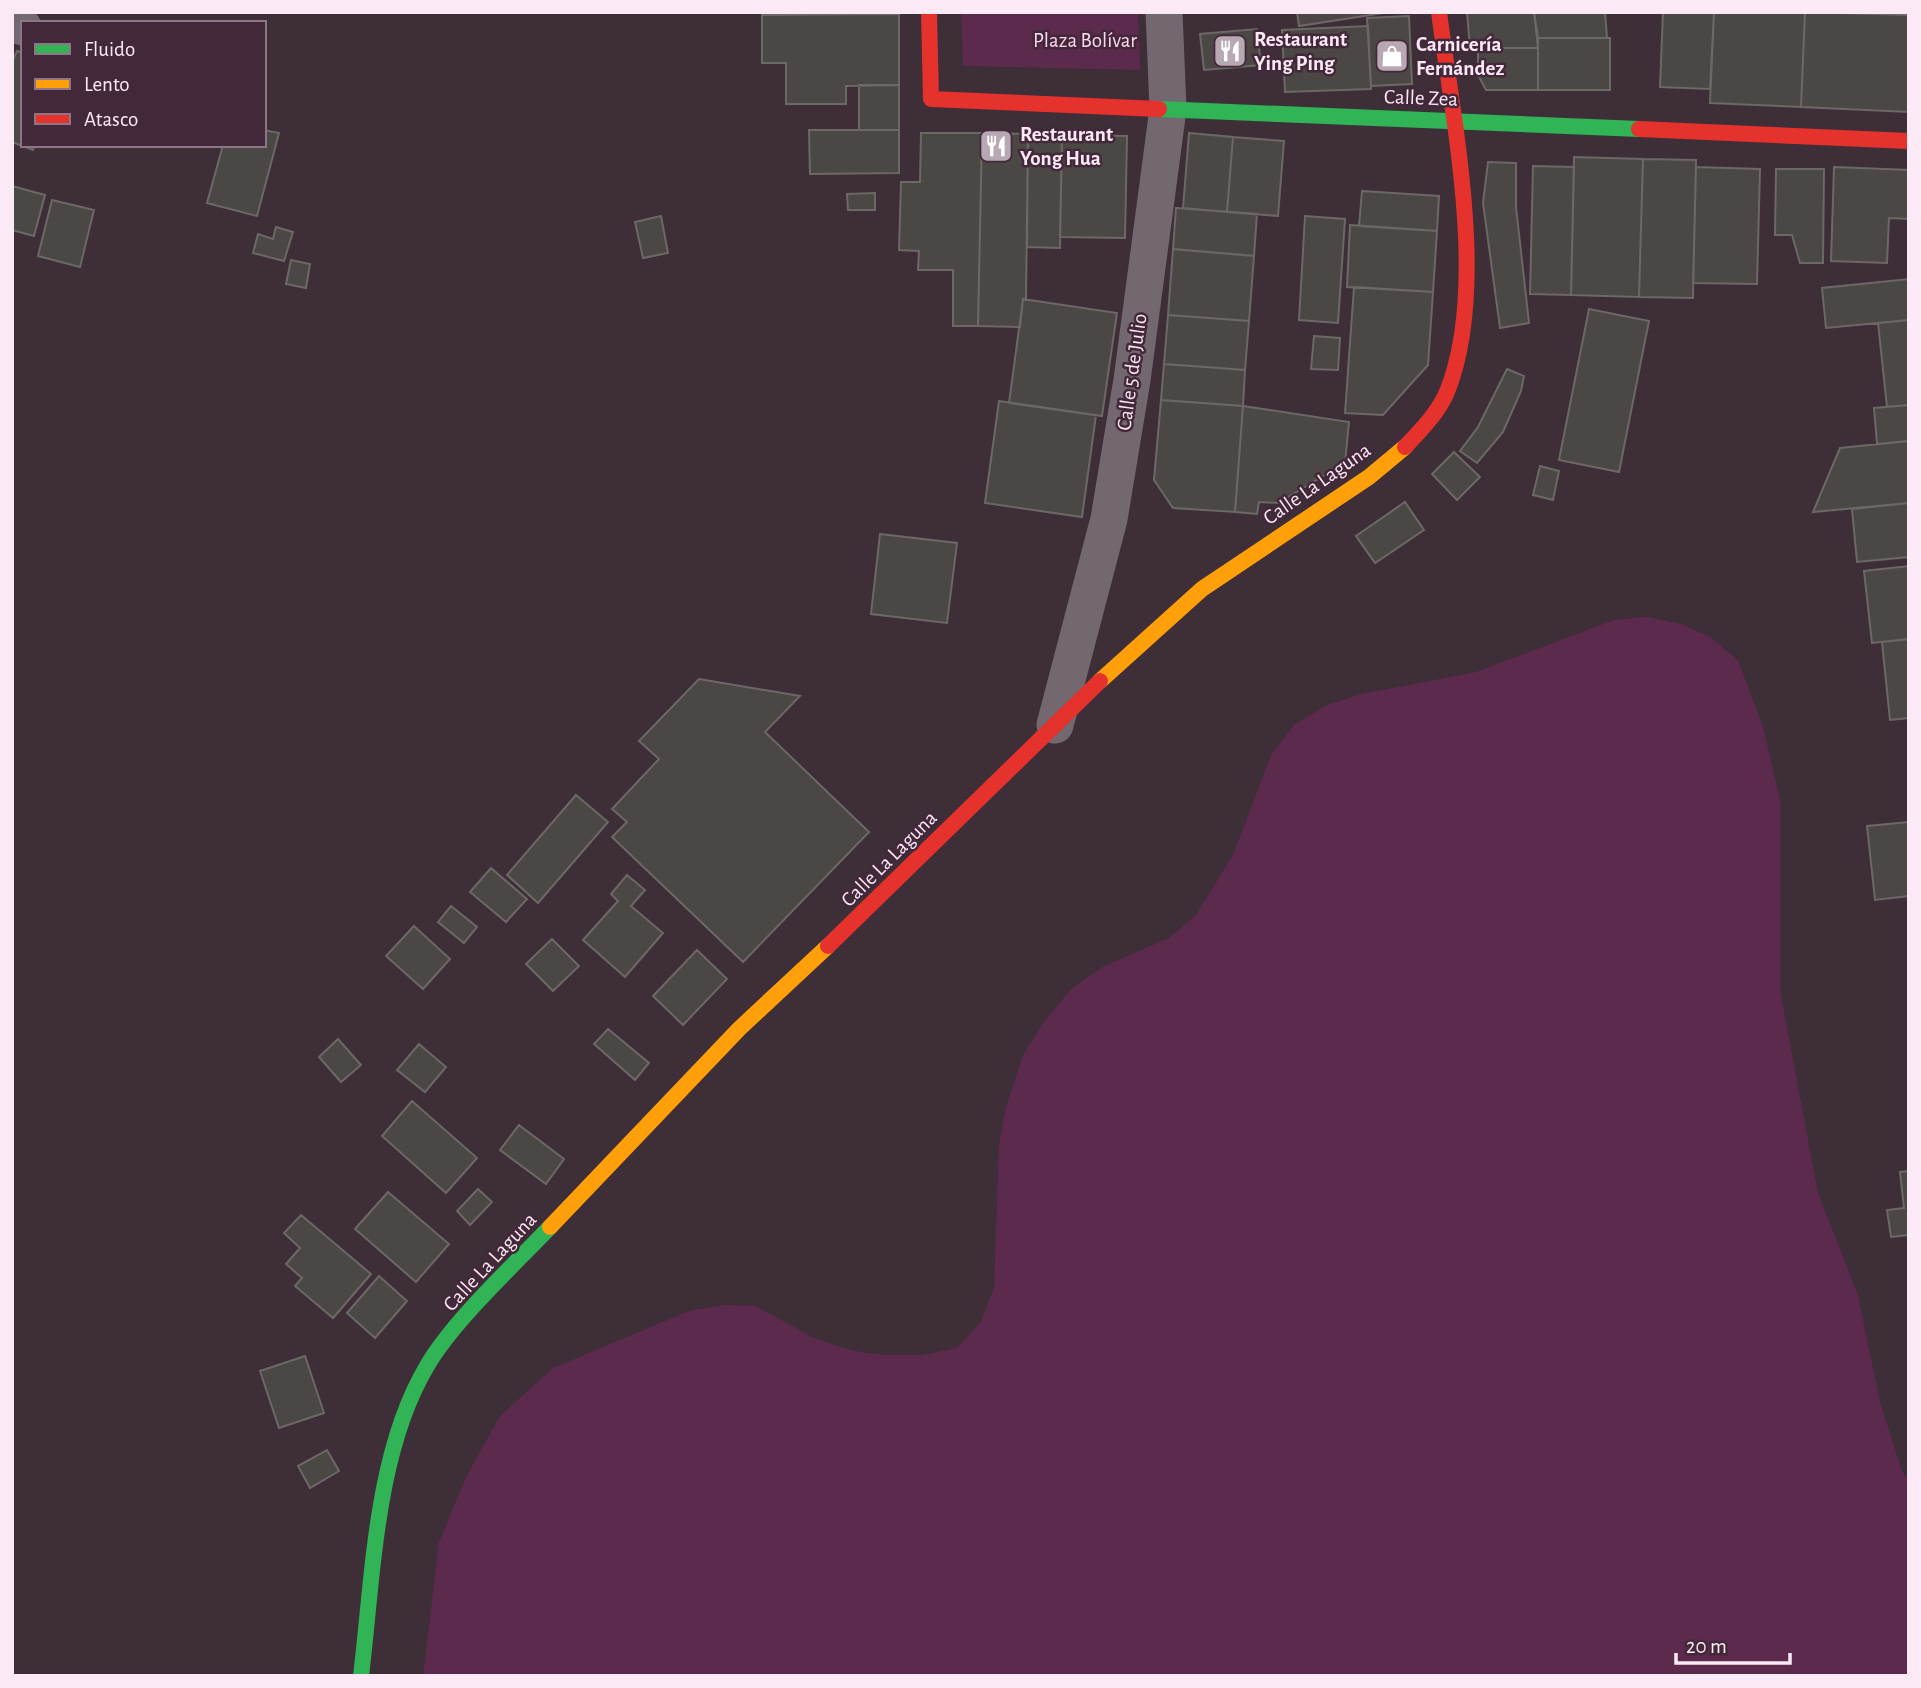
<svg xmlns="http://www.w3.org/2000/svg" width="1921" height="1688" font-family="'Alegreya Sans',sans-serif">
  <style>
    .green { fill: #5b2a4d }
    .building { fill: #4b4745; stroke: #6c6866; stroke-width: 2 }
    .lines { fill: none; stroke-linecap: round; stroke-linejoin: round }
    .street { stroke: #73686f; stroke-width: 37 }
    .fast { stroke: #30b455; stroke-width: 16 }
    .slow { stroke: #ff9f0a; stroke-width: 16 }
    .jam { stroke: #e5322d; stroke-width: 16 }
    .labels { text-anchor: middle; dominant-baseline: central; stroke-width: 5; stroke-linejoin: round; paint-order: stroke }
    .poi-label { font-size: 21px; font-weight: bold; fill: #fbe9f5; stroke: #43283a; text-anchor: start }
    .park-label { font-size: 21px; fill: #fcd5ee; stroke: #43283a }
    .street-label { font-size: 21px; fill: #fbe9f5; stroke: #43283a }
  </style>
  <rect width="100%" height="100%" fill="#3d2e38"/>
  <!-- green -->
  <path class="green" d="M961,12H1138L1140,70L963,66Z
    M1647,617L1681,624L1710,637L1738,660L1763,727L1780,800V990L1818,1193L1858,1295L1880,1402L1902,1471L1909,1481V1676H423L439,1542L467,1475L500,1416L553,1368L689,1311L723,1305L756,1306L814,1338L850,1350L882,1355H921L957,1348L980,1323L994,1288L999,1145L1006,1107L1023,1055L1044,1022L1070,990L1102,967L1169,938L1196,915L1233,855L1271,755L1294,725L1327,705L1361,694L1476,672L1614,620Z"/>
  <!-- building -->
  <path class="building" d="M1297,12H1390L1299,26Z
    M1467,12H1534L1538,48H1470Z
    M1534,12H1605L1607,38H1538Z
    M1663,12H1714L1710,89L1660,87Z
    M1714,12H1805L1801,107L1710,103Z
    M1805,12L1909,15V112L1801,107Z
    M899,14V85L846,86V104H786V63H762V15Z
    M1409,16L1412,84L1371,86L1367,18Z
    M1368,26L1371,89L1285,92L1282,30Z
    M1257,29L1261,65L1204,70L1200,34Z
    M1538,38H1610V90H1538Z
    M1478,48H1538V90H1486L1478,75Z
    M17,51L23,53V145H35L33,150L12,142V62Z
    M859,85H899V130H859Z
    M264,130L279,133L257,216L207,203L223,145H264Z
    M809,130H899V173L810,174Z
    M921,133H982L978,326H953V270H918L919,251L899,250L901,182H920Z
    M982,133L1028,134L1026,300L1023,299L1020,327L978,326Z
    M1189,133L1233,137L1227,212L1183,208Z
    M1028,134L1062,135L1060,248L1027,247Z
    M1062,135L1127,136L1125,238L1060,237Z
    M1233,137L1284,141L1278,216L1227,212Z
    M1574,157L1643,159L1639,297L1571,295Z
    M1643,159L1696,160L1693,298L1639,297Z
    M1488,162L1516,163V207L1529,323L1500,328L1483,203Z
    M1533,166L1574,167L1571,295L1530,294Z
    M1696,167L1760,169L1757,284L1693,283Z
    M1834,167L1909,170V219L1889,218L1887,263L1831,261Z
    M1776,169H1824L1823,263H1800L1792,235H1775Z
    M12,186L45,195L34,236L12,230Z
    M1362,191L1439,196L1437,231L1359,226Z
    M875,193V210H848L847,194Z
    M52,200L94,210L80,267L38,256Z
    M1176,208L1257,214L1254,256L1173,249Z
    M661,216L668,253L643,258L635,222Z
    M1305,216L1345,219L1338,323L1299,320Z
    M1350,225L1437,231L1433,292L1347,287Z
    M276,227L293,232L284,261L253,253L258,234L273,239Z
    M1173,249L1254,256L1249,321L1168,315Z
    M291,260L310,264L306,288L286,284Z
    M1909,279V320L1826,328L1822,288Z
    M1354,287L1433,292L1428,365L1383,415L1345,413Z
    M1023,299L1117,313L1102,416L1009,403Z
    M1589,309L1649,321L1619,472L1559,460Z
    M1168,315L1249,321L1245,370L1164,364Z
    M1909,320V405L1887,407L1878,323Z
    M1314,336L1340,338L1338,370L1311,369Z
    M1164,364L1245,370L1243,406L1161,400Z
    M1507,369L1524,376L1521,391L1503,432L1477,463L1460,451L1478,427Z
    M1161,400L1243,406L1235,512L1173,508L1154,480Z
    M999,401L1096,415L1082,517L985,503Z
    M1909,405V441L1877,444L1874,408Z
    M1243,406L1349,422L1345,463L1278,503L1259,502L1257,514L1235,512Z
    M1909,441V503L1813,512L1840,448Z
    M1454,452L1480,477L1457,500L1432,474Z
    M1540,466L1559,471L1553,500L1533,495Z
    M1405,502L1424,530L1375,563L1356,536Z
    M1909,503V557L1857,562L1852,509Z
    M880,534L957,543L947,623L871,614Z
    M1909,566V639L1872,643L1864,571Z
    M1909,639V718L1890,720L1882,642Z
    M699,679L800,696L765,732L869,832L743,962L612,837L627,822L612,809L659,759L639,741Z
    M576,795L608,822L538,903L507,875Z
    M1909,822V896L1875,900L1867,826Z
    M491,868L527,899L506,922L470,892Z
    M627,875L645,890L631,906L663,933L625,977L583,940L618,901L611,894Z
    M451,906L477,927L464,943L438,922Z
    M414,926L450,959L423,989L386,956Z
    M552,939L579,966L553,991L526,964Z
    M697,950L727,979L683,1025L653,996Z
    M608,1029L649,1063L635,1080L594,1044Z
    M338,1039L361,1065L341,1082L319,1057Z
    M419,1044L446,1067L425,1092L397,1070Z
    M412,1101L477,1158L446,1193L382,1136Z
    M519,1125L564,1159L546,1184L500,1150Z
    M1909,1171V1235L1891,1237L1887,1210L1904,1208L1900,1172Z
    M478,1189L492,1202L470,1225L457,1211Z
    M388,1192L449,1244L416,1282L355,1229Z
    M301,1215L371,1274L333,1318L295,1286L302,1278L286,1264L300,1248L284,1233Z
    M379,1276L407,1301L375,1338L347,1313Z
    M305,1356L324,1413L279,1428L260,1371Z
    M327,1450L339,1471L310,1488L298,1466Z"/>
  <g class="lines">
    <!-- street -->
    <path class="street" d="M12,23L23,27
      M1055,725L1109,519L1132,380L1168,109L1164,12"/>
    <!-- fast -->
    <path class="fast" d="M1159,109L1639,129
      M361,1676C373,1578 375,1453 427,1366C453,1321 513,1266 550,1227"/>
    <!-- slow -->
    <path class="slow" d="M1100,681L1202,589L1369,477L1405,447
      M550,1227L739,1029L828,946"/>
    <!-- jam -->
    <path class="jam" d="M929,12L931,99L1159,109
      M1639,129L1909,141
      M1405,447C1421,430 1438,413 1447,392C1489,288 1453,122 1439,12
      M828,946L1100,681"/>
  </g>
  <!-- icons -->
  <defs>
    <symbol id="restaurant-square" viewBox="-11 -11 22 22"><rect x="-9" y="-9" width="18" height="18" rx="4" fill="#b8a8b3" stroke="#43283a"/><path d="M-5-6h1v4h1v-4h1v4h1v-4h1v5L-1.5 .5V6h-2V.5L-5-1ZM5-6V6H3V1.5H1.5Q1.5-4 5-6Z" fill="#fff"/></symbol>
    <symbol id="shop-square" viewBox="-11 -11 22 22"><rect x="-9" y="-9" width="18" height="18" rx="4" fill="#b8a8b3" stroke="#43283a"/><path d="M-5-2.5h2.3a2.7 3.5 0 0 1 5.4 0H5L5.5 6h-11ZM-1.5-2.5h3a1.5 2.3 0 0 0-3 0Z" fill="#fff"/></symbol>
  </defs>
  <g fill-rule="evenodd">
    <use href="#restaurant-square" x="1211" y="32" width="38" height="38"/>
    <use href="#shop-square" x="1373" y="37" width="38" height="38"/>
    <use href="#restaurant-square" x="977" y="127" width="38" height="38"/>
  </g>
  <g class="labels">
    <!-- poi labels -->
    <g class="poi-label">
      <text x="1254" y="39">Restaurant<tspan x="1254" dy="24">Ying Ping</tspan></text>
      <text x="1416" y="44">Carnicería<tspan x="1416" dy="24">Fernández</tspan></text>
      <text x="1020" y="134">Restaurant<tspan x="1020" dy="24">Yong Hua</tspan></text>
    </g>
    <!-- park labels -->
    <g class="park-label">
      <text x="1085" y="40">Plaza Bolívar</text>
    </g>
    <!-- street labels -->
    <g class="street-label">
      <text transform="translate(1421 98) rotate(2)">Calle Zea</text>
      <text transform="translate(1132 372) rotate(-82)">Calle 5 de Julio</text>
      <text transform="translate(1317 484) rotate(-35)">Calle La Laguna</text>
      <text transform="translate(889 859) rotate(-45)">Calle La Laguna</text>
      <text transform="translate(490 1262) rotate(-47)">Calle La Laguna</text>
    </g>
  </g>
  <!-- border -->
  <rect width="1921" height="1688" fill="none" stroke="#fbe9f5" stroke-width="28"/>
  <!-- legend -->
  <rect x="21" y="21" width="245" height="126" fill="#43283a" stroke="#8d7585" stroke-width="2"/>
  <rect x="35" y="44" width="35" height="10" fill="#30b455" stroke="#8d7585" stroke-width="2"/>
  <text x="84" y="56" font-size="21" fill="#fbe9f5">Fluido</text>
  <rect x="35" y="79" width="35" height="10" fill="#ff9f0a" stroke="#8d7585" stroke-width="2"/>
  <text x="84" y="91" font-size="21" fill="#fbe9f5">Lento</text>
  <rect x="35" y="114" width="35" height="10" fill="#e5322d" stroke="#8d7585" stroke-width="2"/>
  <text x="84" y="126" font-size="21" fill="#fbe9f5">Atasco</text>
  <!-- scale -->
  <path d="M1676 1653v10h114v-10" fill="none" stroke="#fbe9f5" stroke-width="3.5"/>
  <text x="1686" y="1653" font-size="21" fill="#fbe9f5" stroke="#43283a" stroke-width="5" paint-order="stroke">20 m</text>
</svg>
